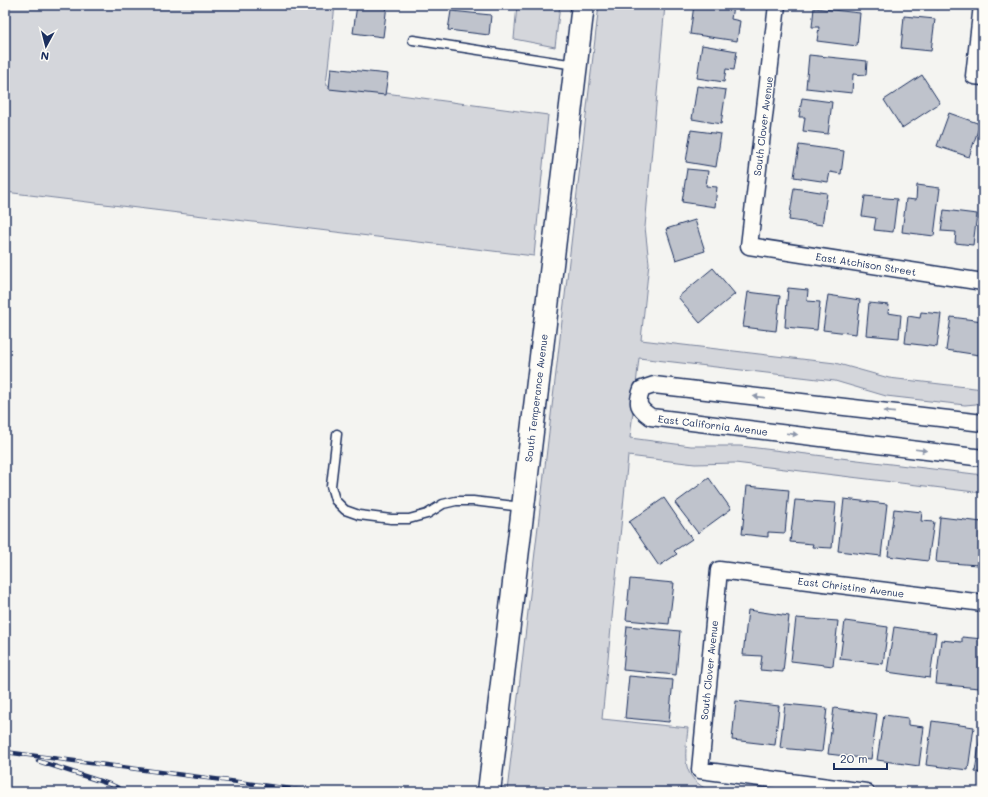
<svg xmlns="http://www.w3.org/2000/svg" width="988" height="797" font-family="Mali,sans-serif">
  <style>
    .green { fill: #d4d6db; stroke: #78829c }
    .building { fill: #bfc3cc; stroke: #1b2f5e }
    .lines { fill: none; stroke-linecap: round; stroke-linejoin: round }
    .service-casing { stroke: #1b2f5e; stroke-width: 11 }
    .minor-casing { stroke: #1b2f5e; stroke-width: 19 }
    .secondary-casing { stroke: #1b2f5e; stroke-width: 25 }
    .service { stroke: #fdfcf7; stroke-width: 8 }
    .minor { stroke: #fdfcf7; stroke-width: 16 }
    .secondary { stroke: #fdfcf7; stroke-width: 22 }
    .rail-casing { stroke: #1b2f5e; stroke-width: 4.5 }
    .rail { stroke: #fdfcf7; stroke-width: 3; stroke-dasharray: 9; stroke-linecap: butt }
    .oneway { fill: #8c96aa }
    .labels { text-anchor: middle; dominant-baseline: central; stroke-width: 3; stroke-linejoin: round; paint-order: stroke }
    .street-label { font-size: 10px; fill: #1b2f5e; stroke: #fdfcf7 }
  </style>
  <rect width="100%" height="100%" fill="#f4f4f1"/>
  <filter id="ink" filterUnits="userSpaceOnUse"><feTurbulence type="fractalNoise" baseFrequency=".025" numOctaves="2"/><feDisplacementMap in="SourceGraphic" scale="8" xChannelSelector="R" yChannelSelector="G"/><feConvolveMatrix kernelMatrix="1 2 1 2 8 2 1 2 1" color-interpolation-filters="sRGB"/></filter>
  <g filter="url(#ink)">
    <!-- green -->
    <path class="green" d="M5,5H335L326,85L548,115L534,256L5,192Z
      M517,5H560L555,47L514,39Z
      M599,5H665L645,227L649,263L641,340L835,363L889,378L983,389V400L976,404L965,405L886,396L835,381L639,358L630,438L691,446H740L983,475V493L735,463L695,464L628,456L602,719L688,728C685,759 680,777 712,792L507,791Z"/>
    <!-- building -->
    <path class="building" d="M357,5H387L383,37L353,33Z
      M694,5L733,6L731,19L740,21L737,41L690,34Z
      M910,5H938V9Z
      M814,8L860,13L857,46L817,41L819,27H812Z
      M451,11L491,15L489,35L448,30Z
      M904,16L935,19L931,51L901,48Z
      M702,45L737,51L734,70L726,69L724,82L697,78Z
      M809,55L867,61L866,75L853,74L852,93L806,88Z
      M331,68L388,74L385,95L329,89Z
      M922,75L940,103L902,128L884,100Z
      M697,86L726,90L721,124L692,119Z
      M802,98L832,102L828,134L803,131L805,117H799Z
      M949,113L980,124L969,157L937,146Z
      M691,130L721,134L716,167L686,162Z
      M799,145L844,151L841,174L830,172L828,182L794,177Z
      M687,169L708,171L706,186L717,187L715,207L682,202Z
      M917,185L940,188L934,236L902,232L906,199L916,200Z
      M794,188L827,193L822,225L789,220Z
      M865,196L897,199L893,232L874,230L876,218L862,216Z
      M944,210L977,214L973,245L955,243L956,232L941,231Z
      M695,220L705,251L676,260L666,229Z
      M713,268L735,294L700,323L678,297Z
      M788,288L808,290L807,301L820,302L817,330L785,327Z
      M748,292L780,296L776,331L743,327Z
      M828,295L860,300L856,334L823,330Z
      M869,303L889,305L888,313L901,315L899,338L866,335Z
      M921,312L941,314L937,347L905,343L908,316L920,318Z
      M951,317L983,321L979,355L946,350Z
      M709,478L731,509L698,533L675,503Z
      M747,486L789,490L785,533L768,532V537L742,534Z
      M664,498L692,539L674,551L677,554L659,566L629,522Z
      M844,499L887,504L881,556L838,551Z
      M795,500L836,503L832,548L812,547L813,544L790,542Z
      M894,509L922,512L921,521L934,522L928,561L888,556Z
      M940,517L982,522L978,565L936,562Z
      M630,579L674,583L669,624L626,620Z
      M748,610L789,616L783,672L760,670L762,656L743,655Z
      M796,618L838,621L833,666L791,661Z
      M845,621L888,627L883,664L840,659Z
      M627,626L680,631L676,675L623,670Z
      M894,627L936,633L930,678L887,672Z
      M962,637L983,639L979,688L936,684L941,640L962,642Z
      M629,676L673,680L669,722L625,718Z
      M736,701L779,706L775,745L732,740Z
      M785,704L827,708L822,752L780,748Z
      M834,708L877,714L871,759L828,754Z
      M884,715L908,718V725L924,727L919,766L877,760Z
      M932,721L974,727L968,770L926,765Z
      M982,725H983V773L975,772Z"/>
    <g class="lines">
      <defs>
        <path id="service" d="M413,40L575,65
          M337,434L331,486L335,500L345,510L359,515L391,519H409L427,514L443,504L456,501H473L522,507"/>
        <path id="minor" d="M777,5L749,246L983,282
          M982,5L974,76L983,77
          M983,423L654,385L642,389C636,404 638,408 651,417L983,458
          M866,792L700,770L719,570L983,603"/>
        <path id="secondary" d="M489,792L583,5"/>
      </defs>
      <!-- service casing -->
      <use href="#service" class="service-casing"/>
      <!-- minor casing -->
      <use href="#minor" class="minor-casing"/>
      <!-- secondary casing -->
      <use href="#secondary" class="secondary-casing"/>
      <!-- service -->
      <use href="#service" class="service"/>
      <!-- minor -->
      <use href="#minor" class="minor"/>
      <!-- secondary -->
      <use href="#secondary" class="secondary"/>
      <defs>
        <path id="rail" d="M5,752L315,792
          M38,761L112,785L127,792"/>
      </defs>
      <!-- rail casing -->
      <use href="#rail" class="rail-casing"/>
      <!-- rail -->
      <use href="#rail" class="rail"/>
    </g>
    <!-- one-way arrows -->
    <defs><path id="oneway-solid" d="M-6-.8H1V-3.2L6.5 0L1 3.2V.8H-6Z"/></defs>
    <g class="oneway">
      <use href="#oneway-solid" transform="translate(759 397) rotate(-174)"/>
      <use href="#oneway-solid" transform="translate(889 412) rotate(-174)"/>
      <use href="#oneway-solid" transform="translate(792 434) rotate(7)"/>
      <use href="#oneway-solid" transform="translate(921 450) rotate(7)"/>
    </g>
  </g>
  <g class="labels">
    <!-- street labels -->
    <g class="street-label">
      <text transform="translate(763 126) rotate(-83)">South Clover Avenue</text>
      <text transform="translate(866 264) rotate(9)">East Atchison Street</text>
      <text transform="translate(536 398) rotate(-83)">South Temperance Avenue</text>
      <text transform="translate(713 425) rotate(7)">East California Avenue</text>
      <text transform="translate(851 587) rotate(7)">East Christine Avenue</text>
      <text transform="translate(709 670) rotate(-84)">South Clover Avenue</text>
    </g>
  </g>
  <!-- margin -->
  <rect width="988" height="797" fill="none" stroke="#fdfcf7" stroke-width="20"/>
  <rect x="10" y="10" width="968" height="777" fill="none" stroke="#1b2f5e" stroke-width="1.5" filter="url(#ink)"/>
  <!-- north arrow -->
  <g transform="translate(46 46) rotate(187)" stroke="#fdfcf7" stroke-width="3" paint-order="stroke">
  <path d="M0-3L7 15L0 10L-7 15Z" fill="#1b2f5e"/>
  <text y="-6" font-size="11" font-weight="bold" text-anchor="middle" fill="#1b2f5e">N</text>
  </g>
  <!-- scale -->
  <path d="M834 763v6h53v-6" fill="none" stroke="#1b2f5e" stroke-width="2"/>
  <text x="840" y="763" font-size="12" fill="#1b2f5e" stroke="#fdfcf7" stroke-width="3" paint-order="stroke">20 m</text>
</svg>
